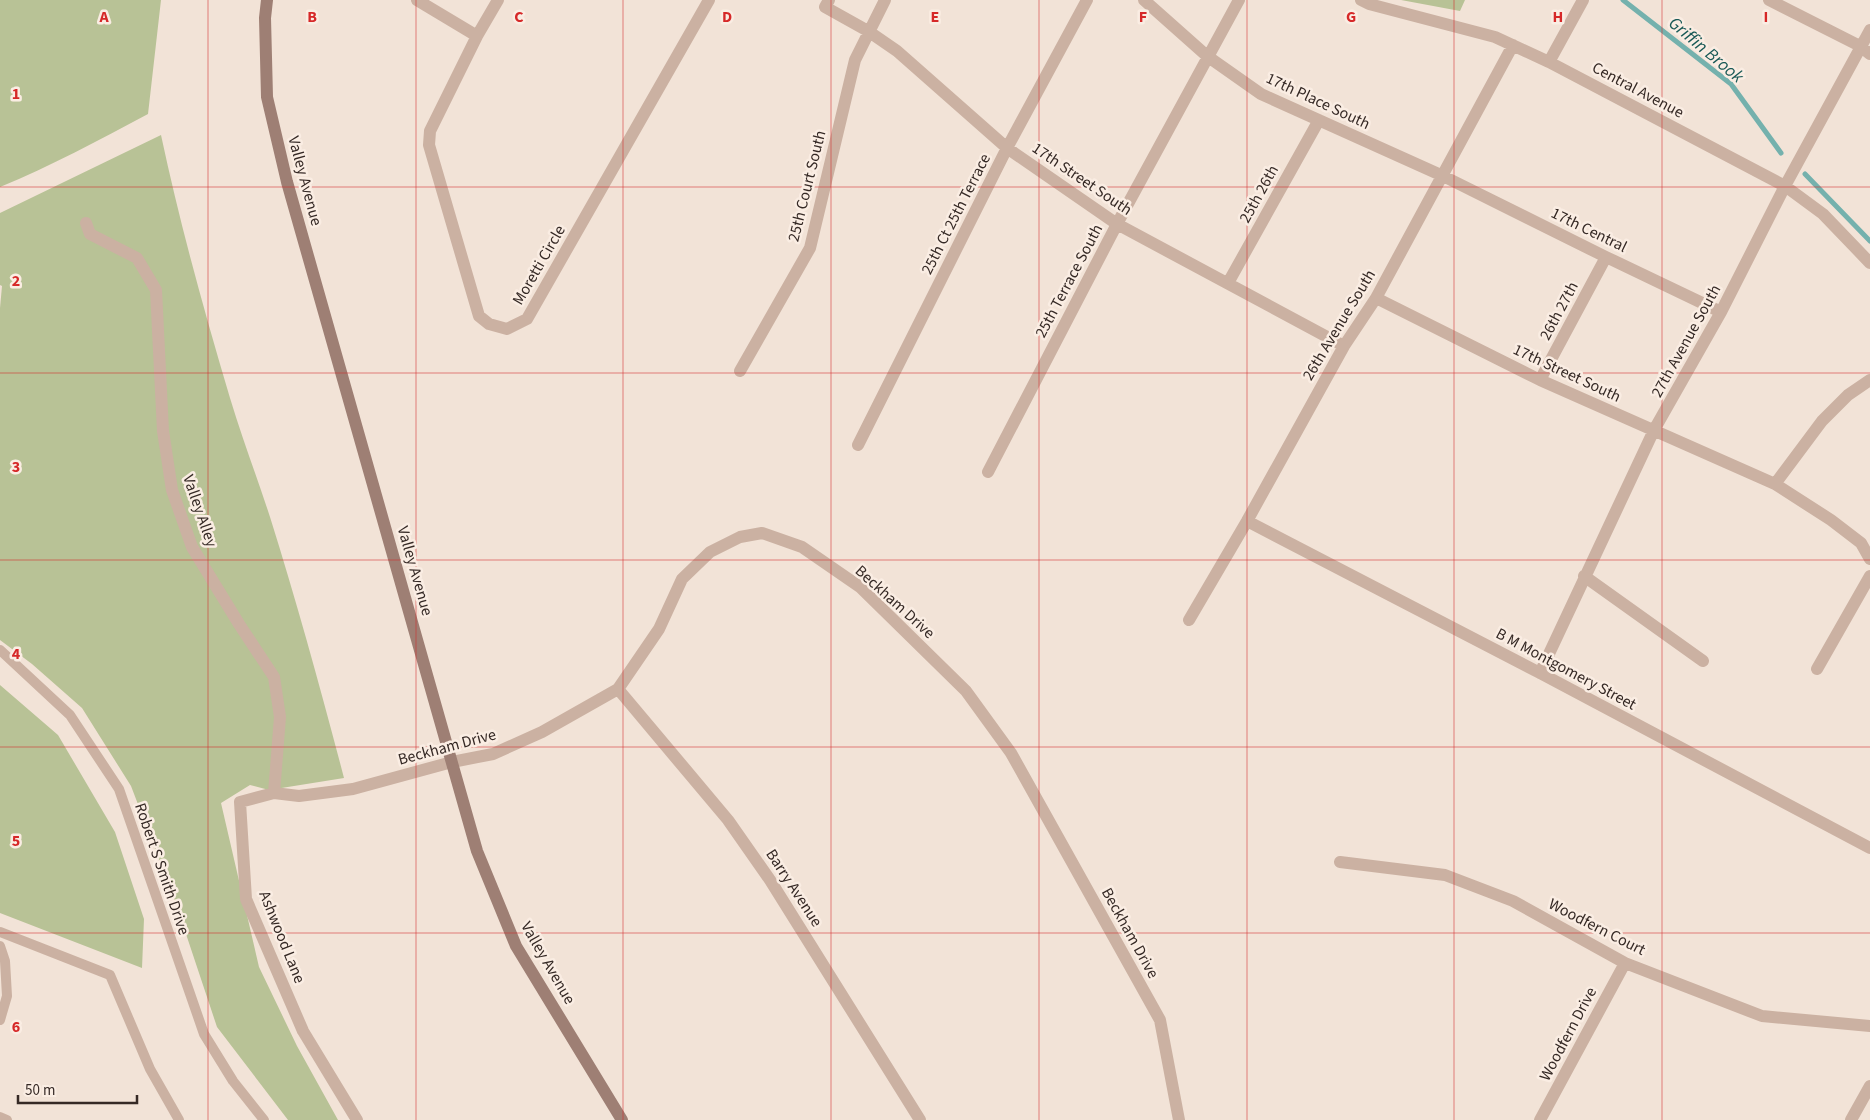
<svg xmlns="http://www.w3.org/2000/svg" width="1870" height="1120" font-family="'Source Sans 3',sans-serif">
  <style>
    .green { fill: #b8c296 }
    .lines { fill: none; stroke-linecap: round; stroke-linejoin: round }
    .stream { stroke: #74b1ad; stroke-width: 5 }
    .service { stroke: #cbb1a2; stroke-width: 10 }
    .minor { stroke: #cbb1a2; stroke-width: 12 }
    .secondary { stroke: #9e7f74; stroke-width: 12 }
    .grid { fill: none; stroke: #d62828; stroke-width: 1; stroke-opacity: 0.55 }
    .labels { text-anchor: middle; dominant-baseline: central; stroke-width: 5; stroke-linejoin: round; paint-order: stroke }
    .street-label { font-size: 16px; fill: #352925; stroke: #faede3 }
    .water-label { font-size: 18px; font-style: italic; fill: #195956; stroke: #faede3 }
    .grid-label { font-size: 16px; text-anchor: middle; font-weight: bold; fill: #d62828; stroke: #faede3; stroke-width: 5; stroke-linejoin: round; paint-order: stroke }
  </style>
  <rect width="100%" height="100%" fill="#f2e3d7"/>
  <!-- green -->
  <path class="green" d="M0,0H161L148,114C99,140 51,166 0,187Z
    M1401,0H1465L1460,11Z
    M161,135C180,224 204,311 230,398C242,438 257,477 270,517C297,603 321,690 344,778L269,790L250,785L221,803L259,967L297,1046L338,1120H288L217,1027L175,901L131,786L82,708L32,664L0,640V308L2,286L0,285V213Z
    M0,685L58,735L115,832L144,919L142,968L0,913Z"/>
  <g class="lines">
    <!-- stream -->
    <path class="stream" d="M1623,0L1731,84L1781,153
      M1805,174L1870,241"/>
    <!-- service -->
    <path class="service" d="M0,650L70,715L119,789L204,1034L233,1081L264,1120
      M0,932L110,975L150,1069L179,1120
      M0,946L5,961L7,996L0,1020
      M0,1117L7,1120"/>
    <!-- minor -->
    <path class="minor" d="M417,0L477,36
      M498,0L477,36L430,131L429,145L479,316L489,324L507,329L527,319L709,0
      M829,0L825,7L868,31L897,51L1007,148L1117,224L1344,346
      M1144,0L1207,56L1261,94L1443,176L1606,257L1721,312
      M1361,0L1369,4L1495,37L1549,62L1785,186L1823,214L1870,263
      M1769,0L1860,46L1870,54
      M1549,62L1583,0
      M86,223L90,234L137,258L156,290L163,431L172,490L192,547L239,624L274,677L280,717L274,793
      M1228,283L1319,120
      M1376,298L1540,380L1775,484
      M740,371L810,248L855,60L885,0
      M1540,380L1606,257
      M1870,380L1848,395L1822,421L1775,484L1831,520L1861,543L1870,559
      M858,445L1007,148L1087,0
      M988,472L1117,224L1239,0
      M1247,521L1540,673L1870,848
      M1584,576L1703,661
      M1189,620L1247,521L1344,346L1376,298L1513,45
      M1817,669L1870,576
      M1540,673L1654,430L1721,312L1785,186L1870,30
      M618,689L728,820L770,880L920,1120
      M1340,862L1445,875L1513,901L1625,963L1762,1016L1870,1026
      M357,1120L303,1031L246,899L240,802L274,793L299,796L353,789L452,762L493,754L542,732L618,689L659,629L682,579L710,552L740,537L762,533L802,547L860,587L966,691L1011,753L1160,1020L1179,1120
      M1540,1120L1625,963
      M1851,1120L1870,1086"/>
    <!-- secondary -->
    <path class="secondary" d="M267,0L265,18L267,97L287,182L477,851L516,946L622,1120"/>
  </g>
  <!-- grid -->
  <path class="grid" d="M208,0V1120M416,0V1120M623,0V1120M831,0V1120M1039,0V1120M1247,0V1120M1454,0V1120M1662,0V1120M0,187H1870M0,373H1870M0,560H1870M0,747H1870M0,933H1870"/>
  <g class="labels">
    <!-- street labels -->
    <g class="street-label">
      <text transform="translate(1638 90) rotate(28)">Central Avenue</text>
      <text transform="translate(1318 101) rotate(25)">17th Place South</text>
      <text transform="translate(1082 179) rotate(34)">17th Street South</text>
      <text transform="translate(305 181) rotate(75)">Valley Avenue</text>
      <text transform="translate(807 186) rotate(-76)">25th Court South</text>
      <text transform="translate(1259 194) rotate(-61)">25th 26th</text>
      <text transform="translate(956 214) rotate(-63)">25th Ct 25th Terrace</text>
      <text transform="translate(1589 230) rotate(26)">17th Central</text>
      <text transform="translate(539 265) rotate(-60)">Moretti Circle</text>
      <text transform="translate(1069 281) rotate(-62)">25th Terrace South</text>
      <text transform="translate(1559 311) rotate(-62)">26th 27th</text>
      <text transform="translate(1339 325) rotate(-59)">26th Avenue South</text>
      <text transform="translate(1686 341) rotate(-61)">27th Avenue South</text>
      <text transform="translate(1567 373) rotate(25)">17th Street South</text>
      <text transform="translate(200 511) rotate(71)">Valley Alley</text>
      <text transform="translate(415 571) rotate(74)">Valley Avenue</text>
      <text transform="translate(895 602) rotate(42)">Beckham Drive</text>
      <text transform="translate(1566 669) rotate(28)">B M Montgomery Street</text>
      <text transform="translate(447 747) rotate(-15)">Beckham Drive</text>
      <text transform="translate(162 869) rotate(71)">Robert S Smith Drive</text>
      <text transform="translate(794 888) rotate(57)">Barry Avenue</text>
      <text transform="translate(1597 927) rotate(27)">Woodfern Court</text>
      <text transform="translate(1130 933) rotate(61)">Beckham Drive</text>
      <text transform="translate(282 937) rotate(68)">Ashwood Lane</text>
      <text transform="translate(548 963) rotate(60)">Valley Avenue</text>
      <text transform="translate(1568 1034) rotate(-62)">Woodfern Drive</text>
    </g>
    <!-- water labels -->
    <g class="water-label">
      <text transform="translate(1706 50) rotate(40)">Griffin Brook</text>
    </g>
  </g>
  <g class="grid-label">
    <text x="104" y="22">A</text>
    <text x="312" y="22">B</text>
    <text x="519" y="22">C</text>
    <text x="727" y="22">D</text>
    <text x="935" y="22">E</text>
    <text x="1143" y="22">F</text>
    <text x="1351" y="22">G</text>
    <text x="1558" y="22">H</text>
    <text x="1766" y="22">I</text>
    <text x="16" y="99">1</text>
    <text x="16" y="286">2</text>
    <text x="16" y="472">3</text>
    <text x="16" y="659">4</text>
    <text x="16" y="846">5</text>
    <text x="16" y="1032">6</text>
  </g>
  <!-- scale -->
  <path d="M18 1095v8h119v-8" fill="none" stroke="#352925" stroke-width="2.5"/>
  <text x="25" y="1095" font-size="15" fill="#352925" stroke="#faede3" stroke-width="4" paint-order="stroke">50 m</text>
</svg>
